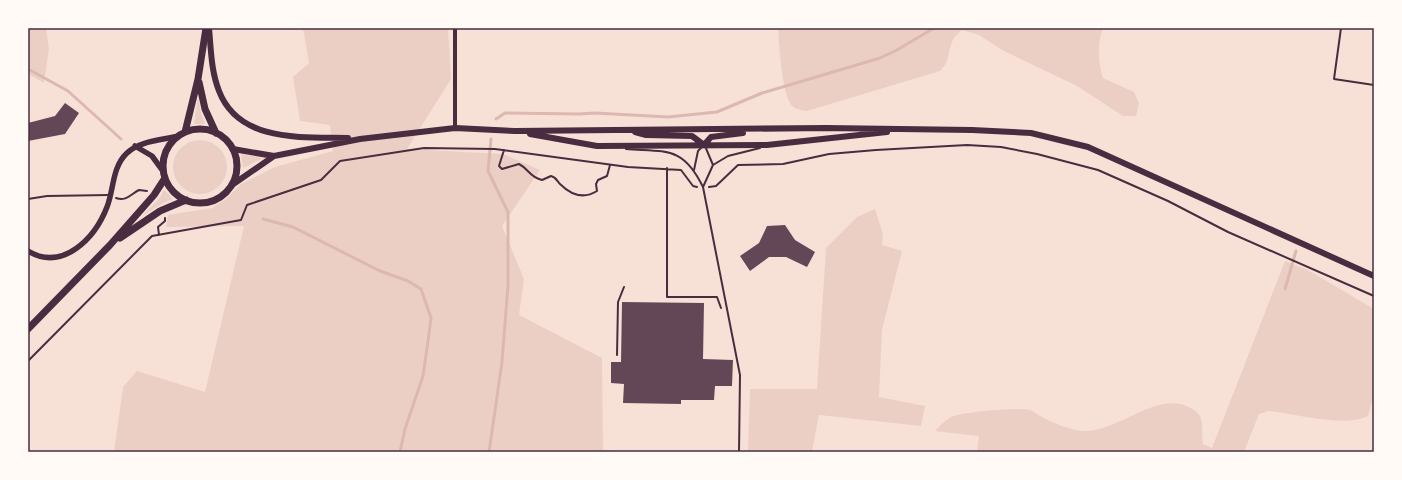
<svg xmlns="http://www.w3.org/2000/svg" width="1402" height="480" font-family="'Work Sans',sans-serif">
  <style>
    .green { fill: #ebcfc5 }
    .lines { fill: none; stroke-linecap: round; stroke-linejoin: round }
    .stream { stroke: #dcb8b0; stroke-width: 3 }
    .building { fill: #644757 }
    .path { stroke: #4a2c40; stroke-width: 2 }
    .service { stroke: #4a2c40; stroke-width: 2 }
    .minor { stroke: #4a2c40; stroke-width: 4 }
    .tertiary { stroke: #4a2c40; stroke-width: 5.5 }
    .secondary { stroke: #4a2c40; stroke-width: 6 }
    .primary { stroke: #4a2c40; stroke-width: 7 }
    .neatline { fill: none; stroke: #4a2c40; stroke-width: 1.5 }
  </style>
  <rect width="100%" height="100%" fill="#f7e1d7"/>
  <!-- green -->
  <path class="green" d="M28,28H46L49,49L44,83L28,74Z
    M303,28H448L451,79L407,149L503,154L540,170L502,226L524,279L519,315L602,358L603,450L633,452H114L123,387L137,371L205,392L244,226L166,227L168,215L212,208L226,199L241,184L275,167L333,151L330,125L300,121L293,77L309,63Z
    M778,28H1103C1097,43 1098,62 1103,78L1134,92L1139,103L1136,116H1123L1077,86L1002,50L979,35L962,30C944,43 954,58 940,71L807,111C802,110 796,110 792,106C782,95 779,44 778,28Z
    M198,96L201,113L205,124H194Z
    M173 167a27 27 0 1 1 54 0a27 27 0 1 1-54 0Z
    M241,154L264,158L243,168Z
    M164,190L173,199L163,203L141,217L159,199Z
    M875,209L883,234L882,245L902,251L882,330L879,397L925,406L921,426L819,415L812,452H748L750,389H817L826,248L857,217Z
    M1285,261L1308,270L1374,309V394L1368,416C1343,428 1297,414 1269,411L1259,414L1244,452H977L979,436L935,431C939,427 945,420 951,417C963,412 1018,407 1030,410C1033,411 1037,414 1040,416C1053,423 1072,431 1086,431C1119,430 1153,395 1184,405C1209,414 1200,426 1203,444L1212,448Z"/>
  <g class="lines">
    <!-- stream -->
    <path class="stream" d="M28,69L68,91L121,139
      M496,119L505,113L579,114L595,113L668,117L717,112L762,93L880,58L897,50L934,28
      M263,219L293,227L380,271L408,281L421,289L431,318L428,341L423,376L405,429L400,452
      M1285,289L1296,251
      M489,452L502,362L508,285V212L488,171L491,139"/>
  </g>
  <!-- building -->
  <path class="building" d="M65,103L79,113L65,134L28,141V123L55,116Z
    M785,225L795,240L815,252L807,267L786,257H769L750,271L740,256L759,243L767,226Z
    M622,302L704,303L703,359L733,360L732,386H715L714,400H681V404L623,403L624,384L611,383V362H621Z"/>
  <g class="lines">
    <!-- path -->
    <path class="path" d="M1341,28L1334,79L1374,85
      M504,150L499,166L502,169L519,164C529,169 529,177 542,180L551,176C556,177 557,181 560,184C571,195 584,199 597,191L596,184L598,180L607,176L610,165
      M667,168V297H717L721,308
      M709,187L716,186L738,165L783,164L829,154L876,150L967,145L1001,147L1037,154L1098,170L1168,201L1228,232L1374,296
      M116,198C126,202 131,194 139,190L147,191
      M159,235L158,227L165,221V218
      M28,361L152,236L241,220L247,205L321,180L340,161L424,148L495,149L628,167L681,170L693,186L697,187"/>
    <!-- service -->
    <path class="service" d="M705,146L713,165
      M626,149C667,152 683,146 703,187L740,375L739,452
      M694,170L698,151L702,147
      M703,187L713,165L728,156L760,148
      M28,199L47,196L109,195
      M617,355L618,302L624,287"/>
    <!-- minor -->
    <path class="minor" d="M455,28V128"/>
    <!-- tertiary -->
    <path class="tertiary" d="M135,146L152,156L163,171
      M28,251C63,272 95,238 107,207C114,189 112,167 127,153C139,141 162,140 179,136"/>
    <!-- secondary -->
    <path class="secondary" d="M209,28C211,49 211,71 219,91C239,143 303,137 348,138
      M635,132L646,135L692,136L704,145
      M530,134L597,146L767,145L887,132
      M704,145L711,137L743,133
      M233,149L274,156
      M232,185L274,156L360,139L455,128L515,131L827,128L972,130L1031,133L1088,147L1374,276"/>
    <!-- primary -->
    <path class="primary" d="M199,82L205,109L216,133
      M163 166a37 37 0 1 1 74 0a37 37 0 1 1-74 0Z
      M185,132L198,79L206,28
      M120,238L160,211L186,200
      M28,329L110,245L154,195L165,178"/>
  </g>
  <!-- border -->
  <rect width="1402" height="480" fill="none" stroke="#fffaf5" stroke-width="58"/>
  <rect x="29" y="29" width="1344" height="422" class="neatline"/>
</svg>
